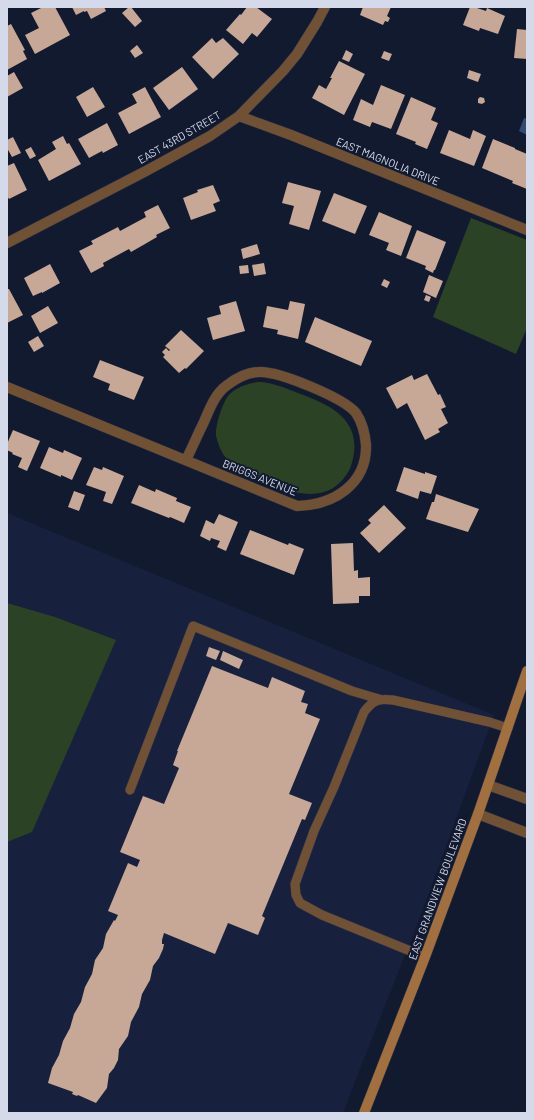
<svg xmlns="http://www.w3.org/2000/svg" width="534" height="1120" font-family="Barlow,sans-serif">
  <style>
    .built { fill: #17213d }
    .green { fill: #2b4225 }
    .water { fill: #304a71 }
    .building { fill: #c7a796 }
    .lines { fill: none; stroke-linecap: round; stroke-linejoin: round }
    .lane-casing { stroke: #2d354a; stroke-width: 10 }
    .street-casing { stroke: #2d354a; stroke-width: 11 }
    .secondary-casing { stroke: #2d354a; stroke-width: 11 }
    .lane { stroke: #715134; stroke-width: 9 }
    .street { stroke: #715134; stroke-width: 10 }
    .secondary { stroke: #a26f3f; stroke-width: 10 }
    .labels { text-anchor: middle; dominant-baseline: central; stroke-width: 4; stroke-linejoin: round; paint-order: stroke }
    .street-label { font-size: 11px; fill: #d4daea; stroke: #121a30 }
  </style>
  <rect width="100%" height="100%" fill="#121a30"/>
  <!-- built -->
  <path class="built" d="M7,513L494,715L416,928L361,1066L343,1113H7Z"/>
  <!-- green -->
  <path class="green" d="M471,218L527,240V328L516,354L433,317Z
    M258,382C272,382 285,388 298,393C334,406 365,422 351,466C347,477 336,489 324,492C314,495 303,494 294,492C287,490 280,486 274,484C259,478 240,471 228,460C222,455 218,444 216,436C215,427 222,404 228,396C234,388 249,383 258,382Z
    M7,603L55,617L116,640L32,832L7,842Z"/>
  <!-- water -->
  <path class="water" d="M524,118L527,119V135L519,131Z"/>
  <!-- building -->
  <path class="building" d="M43,7H55L70,35L35,54L25,35L39,28L31,13Z
    M72,7H104L106,11L91,19L87,11L84,12V11L76,15Z
    M129,7H131L142,21L135,27L122,13Z
    M247,7H256L272,19L257,37L252,33L243,44L226,30L240,14L241,15Z
    M363,7H391L387,16L390,18L388,22L385,21L383,25L360,15Z
    M470,7H474L486,11L487,8L505,16L498,34L480,28L479,31L463,25Z
    M11,24L25,50L23,51L27,59L7,70V26Z
    M517,29L527,30V59L514,58Z
    M212,38L216,43L223,38L239,54L213,79L192,57Z
    M137,45L143,53L135,58L130,51Z
    M346,50L353,54L349,62L342,59Z
    M384,51L392,54L389,61L381,58Z
    M339,61L365,74L344,115L312,98L319,85L326,89L332,78H330Z
    M182,67L198,89L169,110L153,88Z
    M469,70L481,74L478,82L467,78Z
    M14,72L23,88L7,97V76Z
    M381,85L405,95L391,129L372,122L370,127L353,120L361,99L373,105Z
    M93,87L105,107L87,117L76,97Z
    M145,87L161,117L129,134L118,113L137,103L132,94Z
    M411,97L436,108L431,120L438,123L427,149L415,144L416,142L396,134Z
    M480,97L484,98L485,102L482,104L478,103V99Z
    M107,123L118,145L103,153L102,151L89,158L78,139Z
    M449,130L470,139L473,130L486,136L474,166L440,153Z
    M63,136L67,144L69,143L81,164L49,181L38,160L56,149L52,142Z
    M13,137L21,153L12,157L7,148V140Z
    M493,139L515,148V149L527,154V189L512,183L513,181L482,168Z
    M31,147L36,156L30,159L25,150Z
    M14,163L27,190L9,199L7,196V166Z
    M288,182L321,191L309,230L289,224L294,206L282,203Z
    M213,185L220,201L213,204L216,211L191,220L183,198L198,192L197,190Z
    M334,193L367,206L355,234L322,221Z
    M158,205L170,228L156,235L157,237L145,244L131,252L129,249L103,263L104,266L91,273L79,251L93,244L91,241L118,227L120,231L146,217L144,212Z
    M379,212L412,226L401,256L386,250L389,243L369,235Z
    M417,230L446,242L435,270H434L433,273L425,269L426,266L406,258Z
    M257,244L260,254L243,259L241,249Z
    M264,263L266,274L254,276L252,265Z
    M50,264L60,283L42,293V292L33,296L24,278Z
    M248,265L249,273L240,274L239,266Z
    M429,275L443,281L436,298L423,292Z
    M384,279L390,282L387,288L381,285Z
    M7,289H9L23,315L7,323Z
    M426,295L431,297L429,302L424,300Z
    M236,301L245,331L213,340L207,318L221,314L219,306Z
    M290,301L305,304L298,339L277,334L278,330L263,327L267,306L288,310Z
    M48,306L58,323L40,333L31,316Z
    M315,317L372,341L361,366L305,342Z
    M181,330L204,351L186,369L185,368L179,373L163,357L165,355L162,352L166,348L169,351L170,350L165,346Z
    M38,336L44,346L34,352L28,342Z
    M100,360L144,377L134,400L108,390L110,384L93,377Z
    M427,374L438,395L440,394L446,407L441,409L448,423L438,429L440,432L425,440L407,403L397,409L386,388L412,375L414,380Z
    M13,430L40,441L27,471L18,467L22,458L12,454L13,453L7,450V444Z
    M49,447L63,453L64,450L82,458L72,480L61,475V477L40,468Z
    M94,467L102,470L103,467L124,476L112,504L103,501L106,492L86,485Z
    M404,467L425,474V472L437,476L431,494L420,491L418,499L396,491Z
    M139,485L155,492L156,489L177,498L176,501L191,507L184,523L170,517L169,518L131,503Z
    M74,491L85,495L79,511L68,507Z
    M436,494L479,509L468,532L426,519L432,502H434Z
    M384,505L406,528L379,553L360,533L371,523L368,520Z
    M219,514L238,522L226,551L217,547L220,541L211,538L210,541L200,536L206,520L214,524Z
    M250,530L288,545L289,543L304,549L294,575L240,554Z
    M353,543L354,571L358,570V578L370,577V596H359V603L333,604L331,544Z
    M209,647L220,651L216,660L206,656Z
    M223,651L243,660L239,669L220,660Z
    M212,666L268,688L272,677L305,691L301,702L308,704L305,713L320,719L289,794L312,803L305,820L302,819L262,916L265,918L258,935L228,923L215,954L164,933L162,940V944H164L163,949L159,958L153,966L150,980L142,994L139,1007L131,1022L128,1036L119,1049L118,1060L114,1068L109,1074L107,1088L96,1103L78,1095L77,1096L72,1094L73,1092L48,1083L52,1068L59,1055L63,1041L70,1028L74,1014L81,1002L85,987L92,974L95,960L103,948L106,934L114,920L115,921L118,915L108,911L128,863L137,867L140,860L120,852L143,796L164,804L179,768L173,765L178,751H177Z"/>
  <g class="lines">
    <defs>
      <path id="lane" d="M130,790L193,626L352,691L379,699
        M425,957L322,915L300,903L296,895L295,884L314,831L334,787L364,712C373,700 379,698 393,700L489,722L508,728"/>
      <path id="street" d="M239,116L291,135L527,230
        M7,243L146,171L210,136L239,116L283,71L297,54L317,22L325,7
        M7,387L297,506C334,505 367,484 366,445C365,433 362,422 356,413C344,398 279,371 259,372C248,372 235,379 226,386C214,395 209,411 203,424C197,436 192,448 186,460
        M488,785L527,799
        M478,814L527,833"/>
      <path id="secondary" d="M364,1113L425,957L478,814L527,671"/>
    </defs>
    <!-- lane casing -->
    <use href="#lane" class="lane-casing"/>
    <!-- street casing -->
    <use href="#street" class="street-casing"/>
    <!-- secondary casing -->
    <use href="#secondary" class="secondary-casing"/>
    <!-- lane -->
    <use href="#lane" class="lane"/>
    <!-- street -->
    <use href="#street" class="street"/>
    <!-- secondary -->
    <use href="#secondary" class="secondary"/>
  </g>
  <g class="labels">
    <!-- street labels -->
    <g class="street-label">
      <text transform="translate(179 137) rotate(-30)">EAST 43RD STREET</text>
      <text transform="translate(388 161) rotate(22)">EAST MAGNOLIA DRIVE</text>
      <text transform="translate(260 477) rotate(22)">BRIGGS AVENUE</text>
      <text transform="translate(437 889) rotate(-70)">EAST GRANDVIEW BOULEVARD</text>
    </g>
  </g>
  <!-- border -->
  <rect width="534" height="1120" fill="none" stroke="#d4daea" stroke-width="16"/>
</svg>
